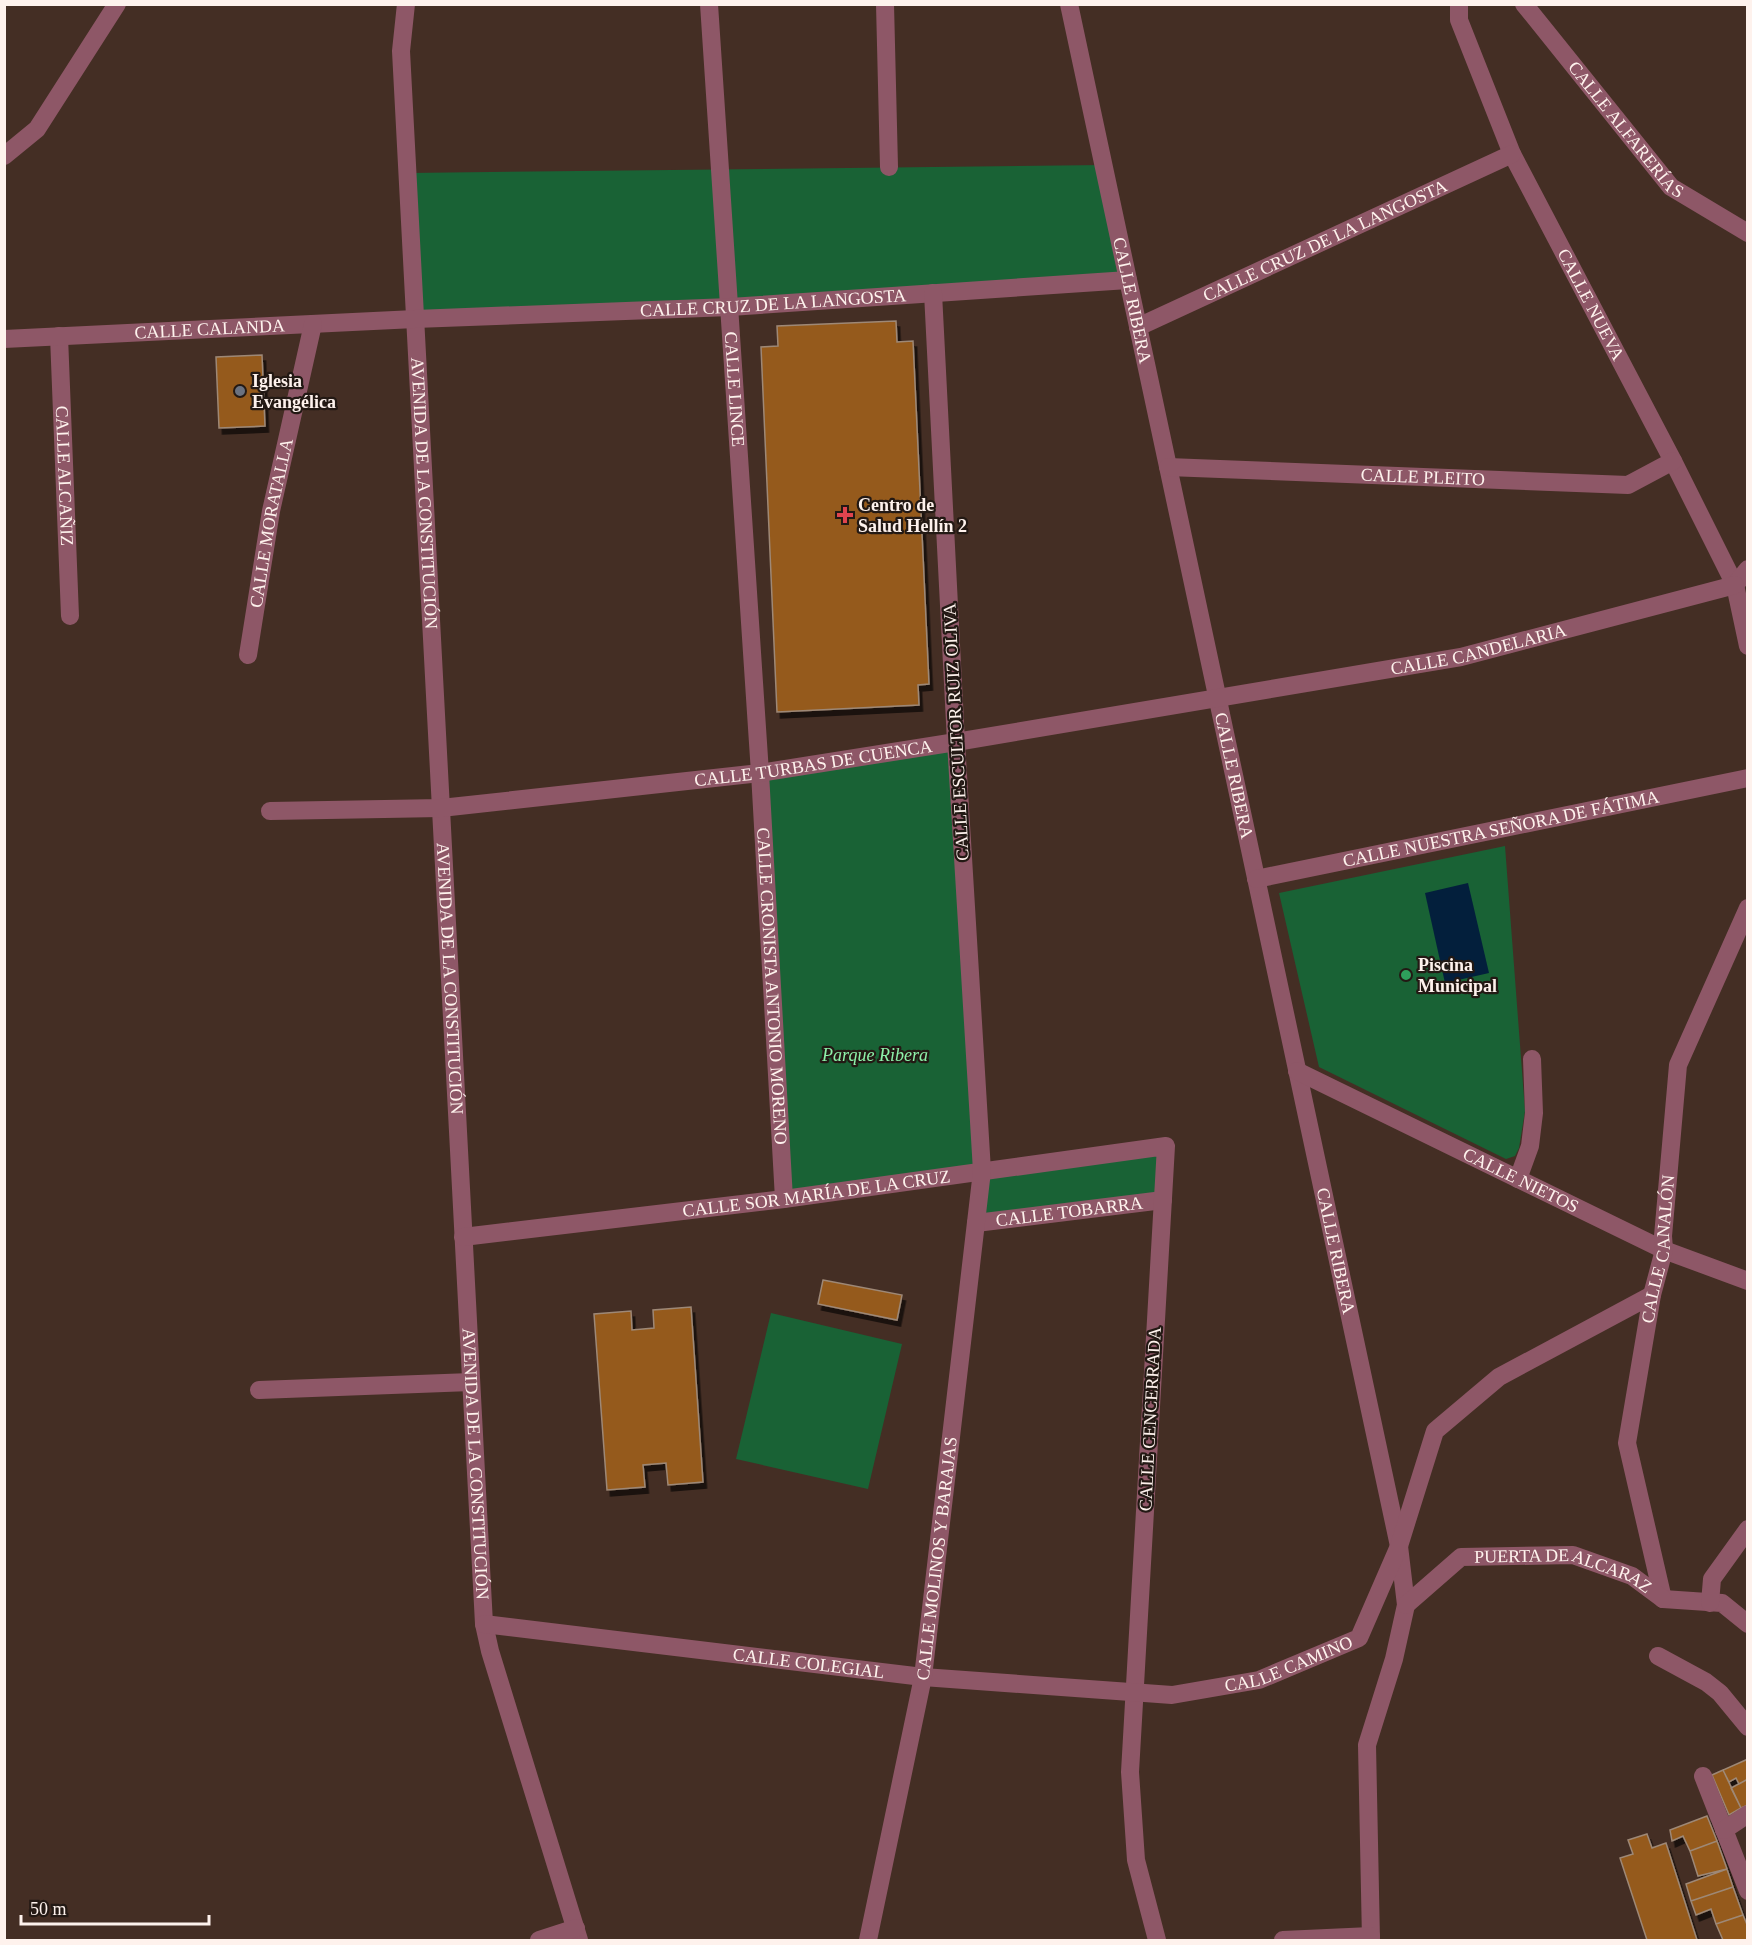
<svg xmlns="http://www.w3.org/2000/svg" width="1752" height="1945" font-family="Georgia,serif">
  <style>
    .green { fill: #196235 }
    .water { fill: #031f3c }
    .building { fill: #955a1b; stroke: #9e8876; stroke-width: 1.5; filter: url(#shadow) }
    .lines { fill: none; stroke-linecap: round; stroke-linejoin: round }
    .minor { stroke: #8e5767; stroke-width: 18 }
    .worship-dot { fill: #6b7280; stroke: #231914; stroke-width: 2 }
    .health-dot { fill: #e0444e; stroke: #231914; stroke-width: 2 }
    .leisure-dot { fill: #2e9e5b; stroke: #231914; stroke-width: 2 }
    .labels { text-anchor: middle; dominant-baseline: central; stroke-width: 4.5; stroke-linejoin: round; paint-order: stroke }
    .street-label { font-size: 18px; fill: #fef2ed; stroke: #231914 }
    .poi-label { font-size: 18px; font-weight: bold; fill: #fef2ed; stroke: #231914; text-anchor: start }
    .park-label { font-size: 18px; font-style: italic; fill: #8df1a9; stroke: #231914 }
  </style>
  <defs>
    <filter id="shadow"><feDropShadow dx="3.5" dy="6" stdDeviation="0" flood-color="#0009"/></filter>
  </defs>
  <rect width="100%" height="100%" fill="#442e24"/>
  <!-- green -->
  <path class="green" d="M1104,165L1128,280L415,319L408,173Z
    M956,742L982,1171L1166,1146L1163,1200L976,1223L982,1172L784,1199L760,773Z
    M1505,846L1525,1111L1519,1148L1515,1156L1506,1159L1319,1067L1279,893Z
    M771,1313L902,1344L868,1489L736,1459Z"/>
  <!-- water -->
  <path class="water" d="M1468,883L1489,973L1445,983L1425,893Z"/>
  <!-- building -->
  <path class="building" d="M896,321L897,342L913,341L929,684L918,685L919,705L777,712L761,347L778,346L777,326Z
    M262,355L265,426L219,428L216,357Z
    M823,1280L902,1295L897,1320L818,1304Z
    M691,1307L703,1482L668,1485L666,1463L643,1465L645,1487L607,1490L594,1314L631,1311L632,1330L654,1328L653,1310Z
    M1748,1759V1779L1739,1784L1736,1778L1729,1782L1723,1770Z
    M1723,1770L1741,1808L1729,1815L1712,1775Z
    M1748,1779V1805L1741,1808L1731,1788Z
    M1707,1816L1717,1841L1690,1851L1683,1836L1672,1841L1670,1830Z
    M1647,1834L1652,1848L1666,1843L1697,1940H1647L1620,1858L1633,1854L1628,1840Z
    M1717,1841L1727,1869L1698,1876L1690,1851Z
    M1727,1869L1733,1887L1691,1901L1686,1884Z
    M1733,1887L1743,1915L1716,1924L1711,1909L1696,1915L1691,1901Z
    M1743,1915L1748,1927V1940H1723L1716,1924Z"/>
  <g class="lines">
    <!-- minor -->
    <g class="minor">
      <path id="s1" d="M406,4L401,51L484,1624L490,1651L579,1940"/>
      <path id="s2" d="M709,4L760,773L784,1199"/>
      <path d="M885,4L889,167"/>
      <path id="s3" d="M1069,4L1399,1546L1406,1605L1394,1659L1367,1745L1371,1940"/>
      <path id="s4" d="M1459,4V20L1512,154L1673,461L1735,585L1748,646"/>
      <path id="s5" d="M1524,4L1671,187L1748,233"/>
      <path d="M4,156L37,129L117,4"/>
      <path id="s6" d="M1138,327L1512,154"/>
      <path id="s7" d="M59,336L70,616"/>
      <path id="s8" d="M4,339L415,319L730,307L1128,280"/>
      <path id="s9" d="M1168,467L1628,485L1673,461"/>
      <path d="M1735,585L1748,569"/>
      <path id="s10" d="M248,655L271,511L313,324"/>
      <path id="s11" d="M270,811L441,808L760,773L956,742L1461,657L1735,585"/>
      <path id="s12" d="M1256,879L1748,778"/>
      <path id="s13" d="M1297,1071L1664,1250L1748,1281"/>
      <path d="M1518,1179L1530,1146L1534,1113L1532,1059"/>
      <path id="s14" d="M976,1223L1163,1200"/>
      <path id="s15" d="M463,1237L784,1199L1166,1146L1130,1772L1136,1860L1157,1940"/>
      <path d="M259,1390L471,1382"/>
      <path id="s16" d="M1663,1599L1627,1443L1652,1295L1664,1250L1663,1236L1678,1065L1748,908"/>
      <path d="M1663,1599L1722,1603L1748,1624"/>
      <path d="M1710,1603L1712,1579L1748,1529"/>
      <path id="s17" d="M1406,1605L1461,1557L1573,1555L1632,1576L1663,1599"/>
      <path id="s18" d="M484,1624L923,1677L1172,1695L1259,1680L1359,1638L1399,1546L1435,1431L1499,1377L1652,1295"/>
      <path d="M1658,1656L1706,1682L1720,1693L1748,1727"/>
      <path d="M1703,1776L1748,1891"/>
      <path d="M1724,1830L1748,1814"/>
      <path d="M539,1940L576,1928"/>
      <path id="s19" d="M868,1940L923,1677L982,1171L956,742L933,293"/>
      <path d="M1283,1940L1371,1936"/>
    </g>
  </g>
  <!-- markers -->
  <circle class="worship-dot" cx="240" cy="391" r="6"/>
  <path class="health-dot" d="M842 506h6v6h6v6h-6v6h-6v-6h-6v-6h6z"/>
  <circle class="leisure-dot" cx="1406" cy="975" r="6"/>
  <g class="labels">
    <!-- street labels -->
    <g class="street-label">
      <text stroke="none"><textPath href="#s5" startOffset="162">CALLE ALFARERÍAS</textPath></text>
      <text stroke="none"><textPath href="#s6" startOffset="206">CALLE CRUZ DE LA LANGOSTA</textPath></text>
      <text stroke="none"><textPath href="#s3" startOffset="303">CALLE RIBERA</textPath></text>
      <text stroke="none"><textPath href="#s8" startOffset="770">CALLE CRUZ DE LA LANGOSTA</textPath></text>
      <text stroke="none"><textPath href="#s4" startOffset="330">CALLE NUEVA</textPath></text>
      <text stroke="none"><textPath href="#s8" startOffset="206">CALLE CALANDA</textPath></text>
      <text stroke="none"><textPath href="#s2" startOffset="386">CALLE LINCE</textPath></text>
      <text stroke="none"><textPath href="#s7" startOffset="140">CALLE ALCAÑIZ</textPath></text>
      <text stroke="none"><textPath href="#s9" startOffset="255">CALLE PLEITO</textPath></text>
      <text stroke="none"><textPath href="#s1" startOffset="490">AVENIDA DE LA CONSTITUCIÓN</textPath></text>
      <text stroke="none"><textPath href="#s10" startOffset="134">CALLE MORATALLA</textPath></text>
      <text stroke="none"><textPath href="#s11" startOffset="1221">CALLE CANDELARIA</textPath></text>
      <text transform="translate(956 732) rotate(-93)">CALLE ESCULTOR RUIZ OLIVA</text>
      <text stroke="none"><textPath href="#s11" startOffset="546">CALLE TURBAS DE CUENCA</textPath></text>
      <text stroke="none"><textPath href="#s3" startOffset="789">CALLE RIBERA</textPath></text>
      <text stroke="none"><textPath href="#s12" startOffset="250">CALLE NUESTRA SEÑORA DE FÁTIMA</textPath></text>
      <text stroke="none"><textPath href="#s1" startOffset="976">AVENIDA DE LA CONSTITUCIÓN</textPath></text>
      <text stroke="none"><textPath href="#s2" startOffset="984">CALLE CRONISTA ANTONIO MORENO</textPath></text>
      <text stroke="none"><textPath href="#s13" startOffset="249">CALLE NIETOS</textPath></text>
      <text stroke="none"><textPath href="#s15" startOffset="356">CALLE SOR MARÍA DE LA CRUZ</textPath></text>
      <text stroke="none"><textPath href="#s14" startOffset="94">CALLE TOBARRA</textPath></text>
      <text stroke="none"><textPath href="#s16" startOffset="357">CALLE CANALÓN</textPath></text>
      <text stroke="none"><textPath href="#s3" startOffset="1275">CALLE RIBERA</textPath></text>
      <text transform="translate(1150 1419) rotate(-87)">CALLE CENCERRADA</text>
      <text stroke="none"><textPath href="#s1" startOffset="1462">AVENIDA DE LA CONSTITUCIÓN</textPath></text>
      <text stroke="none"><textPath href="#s19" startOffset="388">CALLE MOLINOS Y BARAJAS</textPath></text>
      <text stroke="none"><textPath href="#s17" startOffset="178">PUERTA DE ALCARAZ</textPath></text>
      <text stroke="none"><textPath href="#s18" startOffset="813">CALLE CAMINO</textPath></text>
      <text stroke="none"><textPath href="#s18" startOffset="327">CALLE COLEGIAL</textPath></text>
    </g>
    <!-- poi labels -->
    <g class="poi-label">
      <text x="252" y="381">Iglesia<tspan x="252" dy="21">Evangélica</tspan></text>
      <text x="858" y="505">Centro de<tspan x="858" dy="21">Salud Hellín 2</tspan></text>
      <text x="1418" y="965">Piscina<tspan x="1418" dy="21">Municipal</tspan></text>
    </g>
    <!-- park labels -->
    <g class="park-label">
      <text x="875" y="1055">Parque Ribera</text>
    </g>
  </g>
  <!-- border -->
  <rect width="1752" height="1945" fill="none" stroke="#fef2ed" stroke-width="12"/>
  <!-- scale -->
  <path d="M21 1915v9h188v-9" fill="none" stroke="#fef2ed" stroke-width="3"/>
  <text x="30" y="1915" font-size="18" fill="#fef2ed" stroke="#231914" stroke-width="4.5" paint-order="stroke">50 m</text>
</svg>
